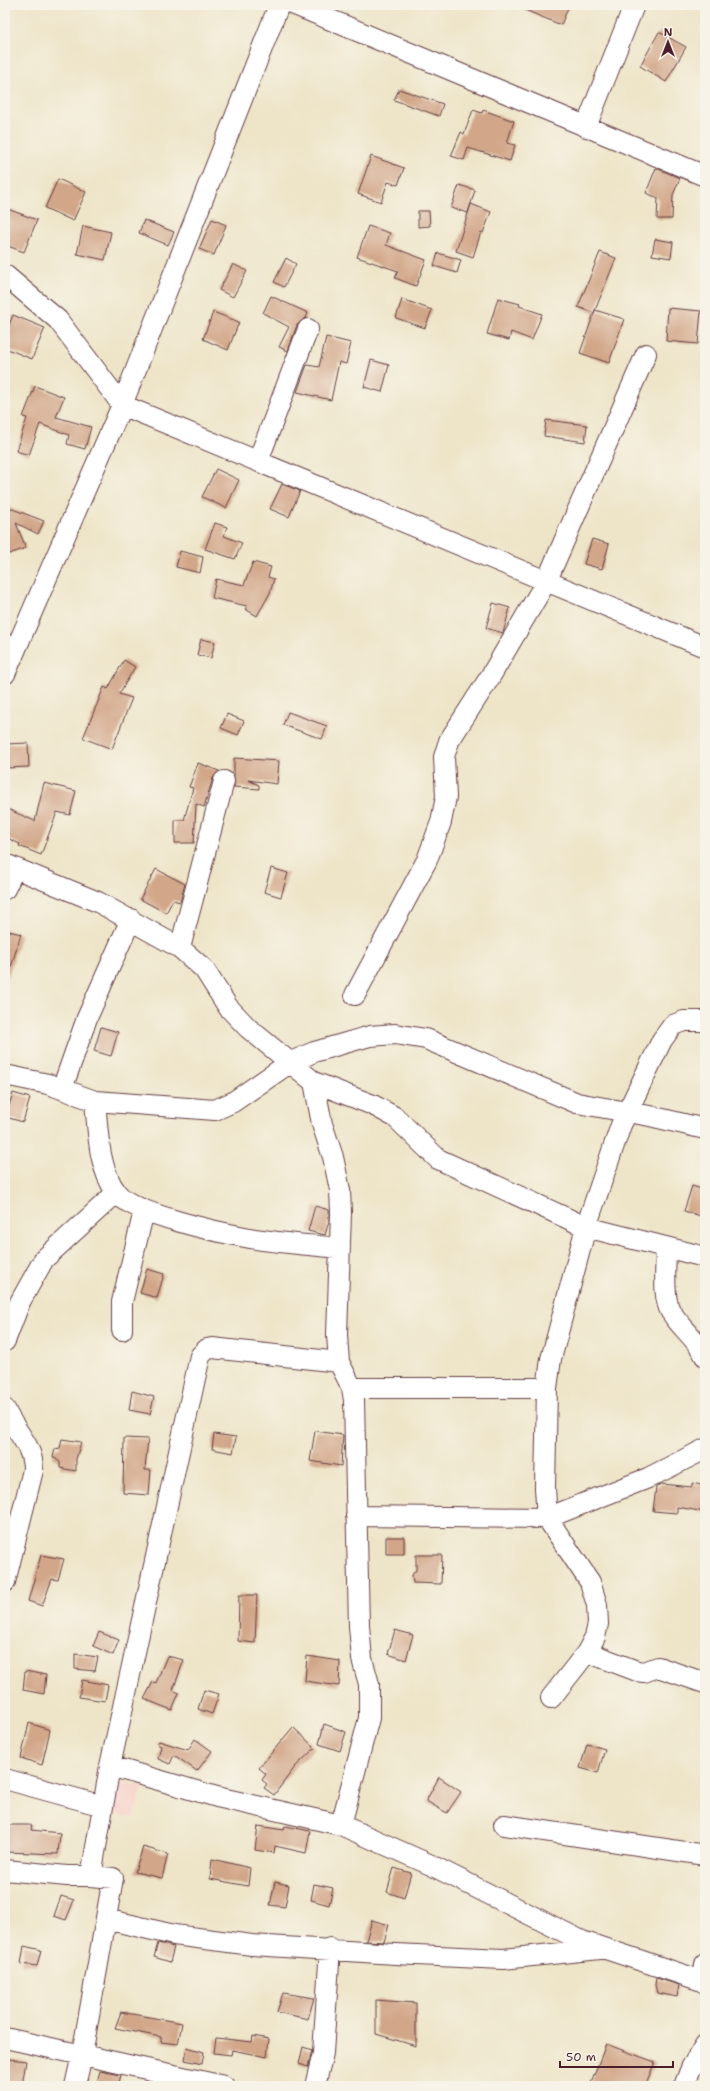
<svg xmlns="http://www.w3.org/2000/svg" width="710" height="2091" font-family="'Shantell Sans',sans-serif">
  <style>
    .built { fill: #f7d0ca }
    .building { fill: #d2a688 }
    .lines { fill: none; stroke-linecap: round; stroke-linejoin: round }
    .minor-casing { stroke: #633d43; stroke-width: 22 }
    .minor { stroke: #fff; stroke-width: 20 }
  </style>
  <rect width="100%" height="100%" fill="#f7f3e8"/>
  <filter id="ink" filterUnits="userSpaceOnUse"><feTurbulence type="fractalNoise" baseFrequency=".025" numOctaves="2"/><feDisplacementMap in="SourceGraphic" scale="8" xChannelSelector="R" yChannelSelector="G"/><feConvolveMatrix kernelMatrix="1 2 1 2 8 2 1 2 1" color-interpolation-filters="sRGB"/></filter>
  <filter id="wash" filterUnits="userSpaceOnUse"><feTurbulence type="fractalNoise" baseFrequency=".012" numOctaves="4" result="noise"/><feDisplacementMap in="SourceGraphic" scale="16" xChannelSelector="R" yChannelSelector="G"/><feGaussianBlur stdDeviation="0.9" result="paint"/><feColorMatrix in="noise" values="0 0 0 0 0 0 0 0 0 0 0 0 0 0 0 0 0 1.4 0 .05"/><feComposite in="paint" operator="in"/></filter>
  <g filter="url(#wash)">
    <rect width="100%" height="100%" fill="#eee5c9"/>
    <!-- built -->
    <path class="built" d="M119,1782L142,1786L134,1818L110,1813Z"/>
    <g id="blocks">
      <!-- building -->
      <path class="building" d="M513,5H569L561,25Z
        M659,32L686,47L666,82L640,66Z
        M399,89L443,104L439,116L394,100Z
        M473,110L482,113L483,110L514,121L507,143L515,145L510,161L468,148L464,160L451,156L461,132L464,134Z
        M371,156L404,168L398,185L388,182L381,202L358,194Z
        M656,168L680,178L673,195L672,219H657L658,198L646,193Z
        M58,179L86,192L73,221L45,208Z
        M459,185L475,190L468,213L451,208Z
        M471,204L491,212L483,233L481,232L473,257L456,251Z
        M5,208L37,220L24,252L5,245Z
        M418,211H429L430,226L418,227Z
        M212,219L226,225L214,255L199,249Z
        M144,220L174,232L168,245L139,233Z
        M83,226L111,232L105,260L77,254Z
        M368,226L390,233L386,245L426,260L416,286L395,278L398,271L357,257Z
        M655,239L673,242L671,258L652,255Z
        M600,252L616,258L594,313L578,307Z
        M438,253L461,260L457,273L434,266Z
        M286,258L296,264L284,287L274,282Z
        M233,264L247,271L233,297L219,290Z
        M271,296L308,313L306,318L297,325L288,351L279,347L289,327L263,313Z
        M498,298L520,304L519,306L542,314L532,340L511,332L509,340L487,334Z
        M402,299L432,310L425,328L396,318Z
        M668,308L701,311L698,344L666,341Z
        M595,310L624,319L609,363L580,353Z
        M213,312L239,322L228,350L203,339Z
        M13,315L45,328L32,359L5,348V335Z
        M326,337L351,343L346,364L339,362L331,400L297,392L307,365L319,367Z
        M371,360L389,365L382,392L364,387Z
        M35,386L64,397L56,417L91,427L85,449L67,444L69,435L40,424L29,455L16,451L27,418L23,417Z
        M546,420L587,425L585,442L544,436Z
        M216,469L239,480L226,508L202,497Z
        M282,484L300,491L289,517L270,509Z
        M5,496L10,508L44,521L38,534L16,523L26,548L9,554L5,544Z
        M215,523L227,527L224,536L242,543L235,559L205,549Z
        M592,539L609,544L602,569L584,564Z
        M180,551L203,557L200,573L176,567Z
        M253,562L271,567L268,577L274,579L270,593L257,616L245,609L247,606L212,598L216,579L244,585Z
        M493,603L510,608L503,633L486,628Z
        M201,639L215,642L211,658L197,655Z
        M124,660L135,667L119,694L132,698L112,749L83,738L104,687L108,689Z
        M288,712L327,726L322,739L283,725Z
        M227,714L244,721L238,735L221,728Z
        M28,743L29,767L6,768V744Z
        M234,758L279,761L277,784L248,780L259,785V789L234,787Z
        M198,763L219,771L213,778L204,807L196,804L194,843H175V820H184L193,788L189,787Z
        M44,783L76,791L70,815L57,812L41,855L19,846L20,844L5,837V808L35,821Z
        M271,868L288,873L281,897L264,892Z
        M156,869L185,884L180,902L173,900L166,913L140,899Z
        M5,930L21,934L8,977H5Z
        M101,1027L118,1032L111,1056L94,1051Z
        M13,1093L30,1098L23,1122L5,1117Z
        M692,1186L705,1190V1204L701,1216L684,1211Z
        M315,1206L329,1210V1221L325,1235L308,1231Z
        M147,1269L164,1274L157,1298L140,1293Z
        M132,1391L154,1397L150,1414L129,1410Z
        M315,1431L343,1435L341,1466L310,1461Z
        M214,1434L236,1437L233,1453L212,1449Z
        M124,1438L148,1439L145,1470H151L149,1495L123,1493Z
        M62,1439L81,1442L76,1459V1471L60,1468V1462L53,1457L55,1449L60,1448Z
        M692,1483L705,1486V1512L677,1507V1513L653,1511L656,1487L661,1484L692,1487Z
        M386,1537H404V1554H386Z
        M41,1555L64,1559L58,1580L52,1579L42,1606L28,1601Z
        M416,1555H442L441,1584L413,1583L412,1575L416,1570Z
        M239,1595H257L255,1643L238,1641Z
        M395,1630L413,1635L406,1660L388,1654Z
        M99,1632L119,1640L113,1655L93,1646Z
        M75,1654L98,1657L95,1671L75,1669Z
        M167,1656L184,1660L173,1690L179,1693L172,1710L144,1699L153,1682L156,1683Z
        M307,1656L340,1661L339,1686L305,1681Z
        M25,1671L46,1675L44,1694L23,1690Z
        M82,1680L108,1685L105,1701L79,1697Z
        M204,1690L219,1694L212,1714L198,1709Z
        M29,1723L50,1730L42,1765L21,1758Z
        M324,1724L346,1732L340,1751L319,1744Z
        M293,1727L315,1748L295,1767L274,1795L264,1788L267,1784L262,1780L266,1774L259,1768Z
        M195,1739L212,1751L197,1771L174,1755L170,1764L158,1759L161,1746L157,1744L159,1741L188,1750Z
        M587,1744L605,1749L598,1773L580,1768Z
        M439,1777L461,1792L447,1813L426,1801Z
        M5,1825H32L31,1830L60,1833L58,1854L5,1852Z
        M258,1826L284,1830L285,1826L310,1831L306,1853L275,1846L274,1853L255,1850Z
        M143,1847L168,1854L162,1878L135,1872Z
        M212,1859L250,1868L248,1886L210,1879Z
        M394,1868L411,1873L404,1898L387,1892Z
        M275,1882L289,1885L285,1907L270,1905Z
        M314,1884L333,1888L329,1905L311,1900Z
        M61,1896L74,1900L66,1920L54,1916Z
        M372,1920L389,1925L384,1942L366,1941Z
        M158,1943L174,1947L170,1962L154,1957Z
        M24,1946L41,1950L37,1966L21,1964Z
        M656,1978L679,1985L677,1997L657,1993L655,1985Z
        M283,1993L314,1998L308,2019L277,2012Z
        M376,2000L416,2003V2046L376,2034Z
        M121,2012L182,2023L178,2044L161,2042V2037L115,2028Z
        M253,2036L269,2039L267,2057L232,2050L231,2055L214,2053L216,2038L252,2042Z
        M606,2044L655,2062L645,2086H590Z
        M187,2047L204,2052L202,2064L185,2060Z
        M303,2047L312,2050L308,2067L299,2064Z
        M9,2059L26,2061L22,2086H5Z
        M100,2071L121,2075L118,2086H96Z"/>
    </g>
  </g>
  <g filter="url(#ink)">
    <use href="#blocks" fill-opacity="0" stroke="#633d43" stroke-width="1"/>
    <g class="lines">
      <defs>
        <path id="minor" d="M295,5L705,176
          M586,127L633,8
          M5,275L58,320L122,405L705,647
          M258,461L308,329
          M5,674L122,405L279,5
          M5,864L98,902L180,948L204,969L228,1007L248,1028L314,1082L373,1105L395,1117L438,1159L586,1227L705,1257
          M5,889L15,868
          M180,948L224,781
          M355,995L427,860L441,822L446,797L444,757L449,741L490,677L547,580L646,354
          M5,1075L48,1084L95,1101L215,1110L233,1102L291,1062L314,1052L370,1036L395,1034L426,1039L577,1103L650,1116L705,1129
          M314,1082L322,1124L333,1157L340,1190L341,1213L337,1335L339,1362L352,1388L354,1400L359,1626L362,1659L369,1684V1718L341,1825
          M62,1089L87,1018L131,919
          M95,1101C98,1131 98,1167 116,1192C131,1214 222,1233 250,1238C279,1243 310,1245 340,1248
          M666,1248C666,1265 662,1298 671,1312C681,1328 697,1339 705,1356
          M122,1330V1302L144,1211
          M5,1341L20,1302L44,1259L116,1193
          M339,1362L212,1348L207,1349L200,1356L110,1766L217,1797L341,1825L431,1865L582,1941L705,1982
          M352,1388H547
          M5,1409C14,1432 33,1443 33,1470L5,1582
          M356,1516L547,1518L648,1478L705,1449
          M587,1652L637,1671L644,1672L658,1667L705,1683
          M551,1698L587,1652L595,1637L598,1624L597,1605L590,1582L547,1518L545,1488L547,1388L551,1359L586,1227L621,1125L662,1040L673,1025L684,1021H705
          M5,1779L103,1806
          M504,1825L705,1855
          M5,1870L67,1876H91L110,1766
          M106,1919L174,1935L252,1945L395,1954L503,1959L600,1949
          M705,1964L703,1982L705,1983
          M5,2038L224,2086
          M75,2086L82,2055L113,1878L91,1876
          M315,2086L323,2053L330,1948
          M684,2086L691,2068L705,2045"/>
      </defs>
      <!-- minor casing -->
      <use href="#minor" class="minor-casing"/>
      <!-- minor -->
      <use href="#minor" class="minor"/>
    </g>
  </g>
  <!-- margin -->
  <rect width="710" height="2091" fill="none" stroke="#f7f3e8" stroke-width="20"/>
  <!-- north arrow -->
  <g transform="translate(668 42)" stroke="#f7f3e8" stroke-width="3" paint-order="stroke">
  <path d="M0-3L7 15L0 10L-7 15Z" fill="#4a1f2b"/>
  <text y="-6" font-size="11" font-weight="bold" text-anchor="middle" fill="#4a1f2b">N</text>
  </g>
  <!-- scale -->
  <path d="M560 2061v6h113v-6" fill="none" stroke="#4a1f2b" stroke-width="2"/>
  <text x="566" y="2061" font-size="12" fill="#4a1f2b" stroke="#f7f3e8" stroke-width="3" paint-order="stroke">50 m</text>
</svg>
